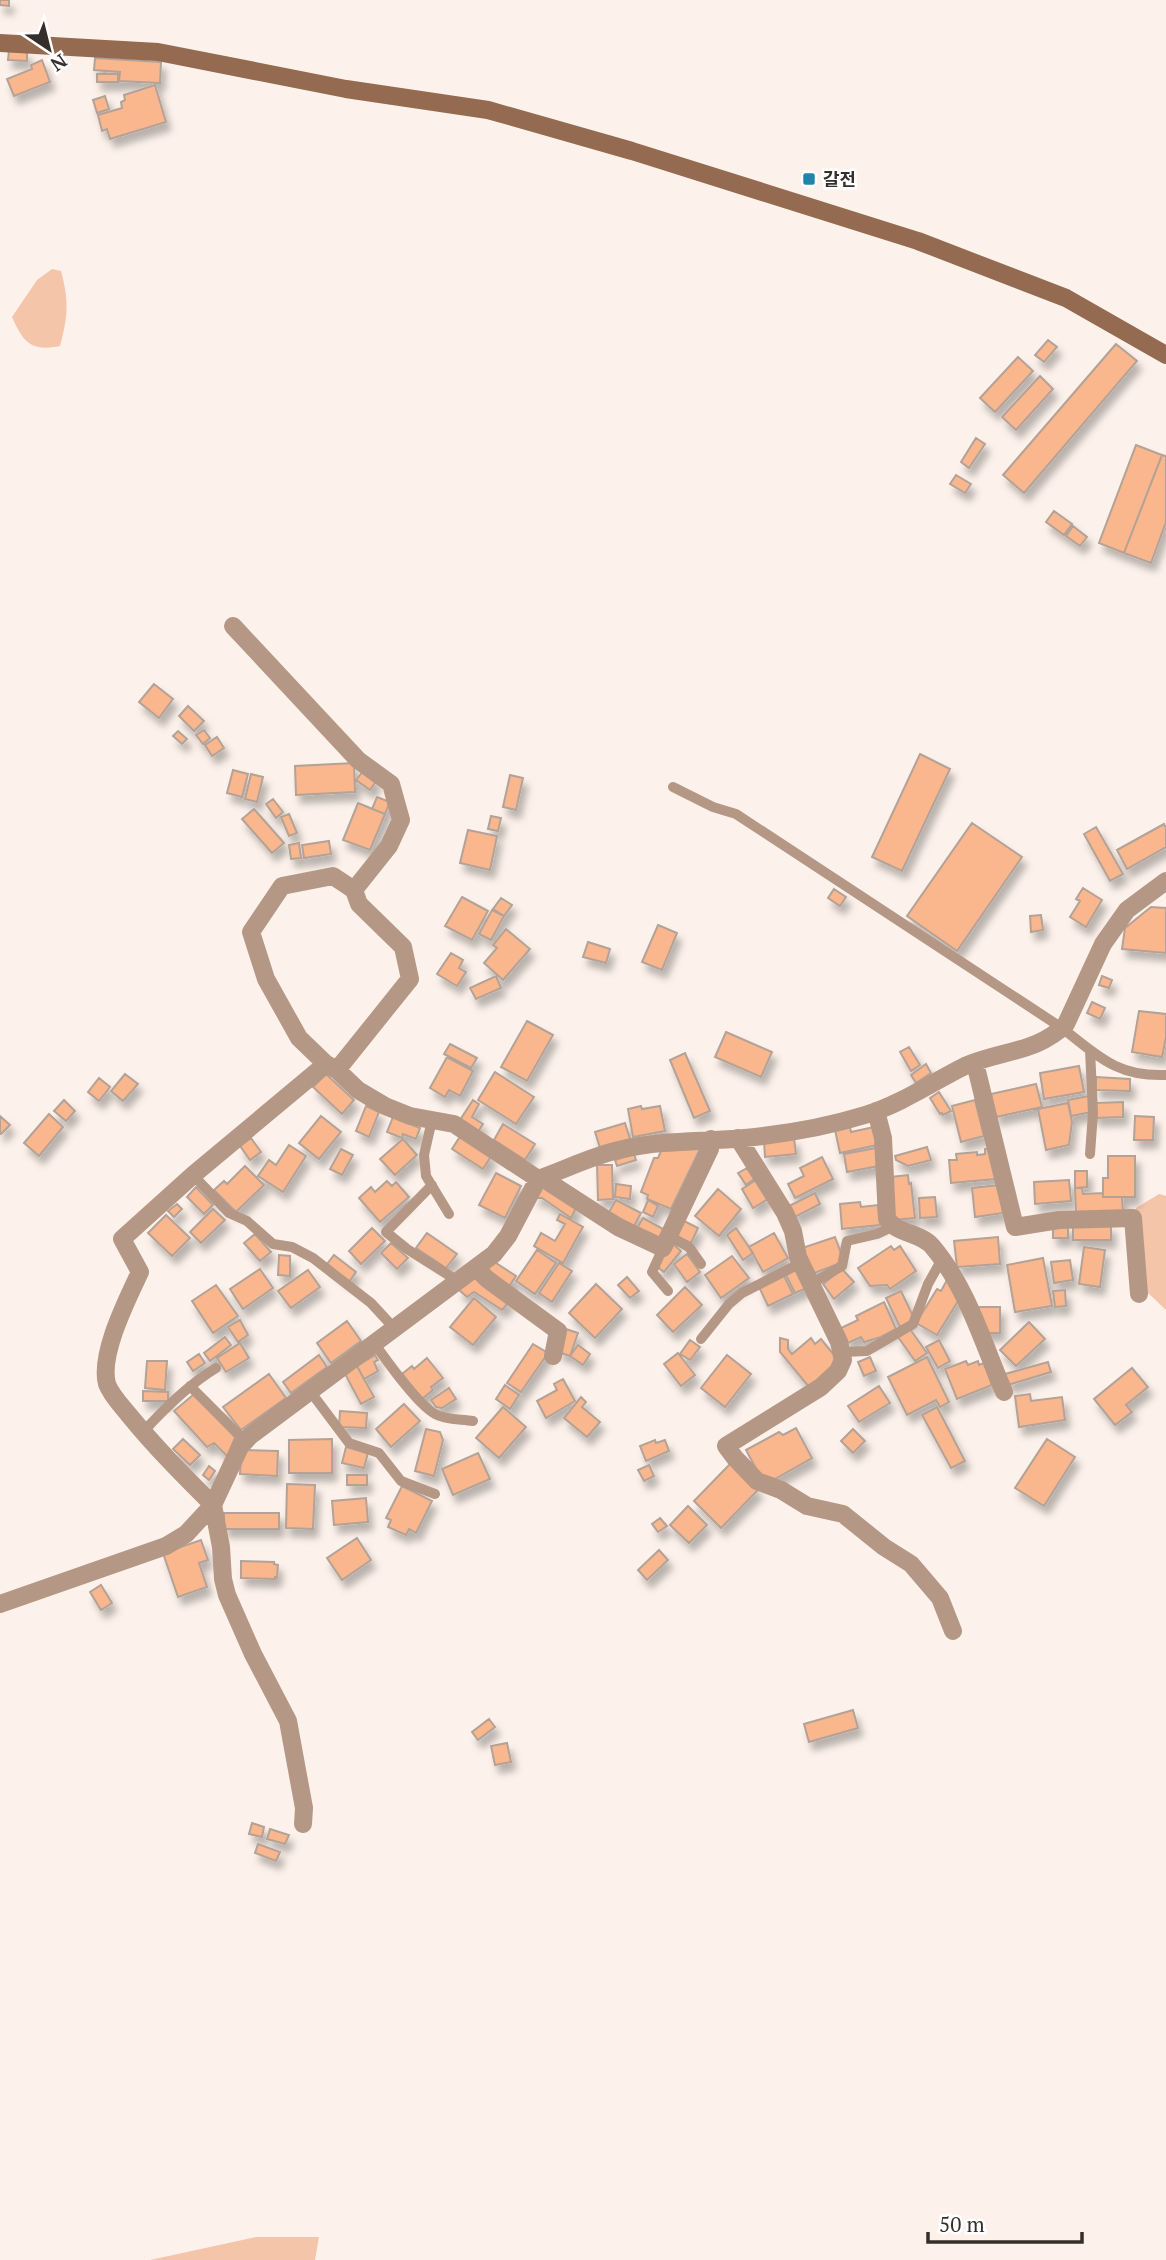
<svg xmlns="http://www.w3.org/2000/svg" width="1166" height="2260" font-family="'PT Serif','Noto Sans KR',serif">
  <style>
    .green { fill: #f4c5a9 }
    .building { fill: #fab68c; stroke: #b3a297; stroke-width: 2; filter: url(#shadow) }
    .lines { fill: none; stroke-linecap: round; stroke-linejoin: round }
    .lane { stroke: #b59785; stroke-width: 10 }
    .street { stroke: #b59785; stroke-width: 18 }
    .secondary { stroke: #946b50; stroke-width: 18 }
    .poi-dot { fill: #2084ae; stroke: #fff; stroke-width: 2.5 }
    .labels { text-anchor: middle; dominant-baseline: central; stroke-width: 5; stroke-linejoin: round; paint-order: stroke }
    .poi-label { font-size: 18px; font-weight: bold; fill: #352e2a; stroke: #fff; text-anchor: start }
  </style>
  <defs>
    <filter id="shadow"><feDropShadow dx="4.5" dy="8" stdDeviation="3.5" flood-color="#0004"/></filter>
  </defs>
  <rect width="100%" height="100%" fill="#fdf2eb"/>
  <!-- green -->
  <path class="green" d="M52,269L61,271C69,300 68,317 60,346C31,352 23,342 12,317L37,280Z
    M1159,1194L1166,1196V1310L1147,1292L1140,1264L1136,1208Z
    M256,2237H319L315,2260H150Z"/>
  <!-- building -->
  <path class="building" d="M0,0H9V6L0,5Z
    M9,50L27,52V61L8,60Z
    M95,58L161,62L160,83L119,81L120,72L94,70Z
    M42,60L50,82L14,96L7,79L32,69L31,65Z
    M97,74H118V82H97Z
    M155,85L166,122L110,139L107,129L102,131L98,115L122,108L121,102L125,100L124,95Z
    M105,96L109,109L97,113L93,100Z
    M1048,340L1057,347L1044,362L1035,355Z
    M1116,344L1137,361L1024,493L1003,475Z
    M1018,357L1033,371L995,412L980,398Z
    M1040,376L1053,389L1016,430L1002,417Z
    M976,438L985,444L969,468L961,462Z
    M1136,445L1162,455L1124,553L1099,543Z
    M1162,455L1166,456V522L1151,563L1124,553Z
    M956,475L971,484L965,493L950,484Z
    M1054,511L1072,524L1064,535L1046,522Z
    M1073,526L1087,537L1080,546L1066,536Z
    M154,684L173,699L159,718L139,702Z
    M188,706L204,721L194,731L179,716Z
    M204,730L210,738L203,744L196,735Z
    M178,731L187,739L182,744L173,736Z
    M217,737L224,748L212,756L205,745Z
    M920,754L950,769L902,871L872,857Z
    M354,763L355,792L296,795L295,766Z
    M233,770L248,774L242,797L227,793Z
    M364,770L377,780L370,790L356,780Z
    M251,774L263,777L257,802L245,799Z
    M510,775L523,778L516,810L503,807Z
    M377,797L390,802L385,814L372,809Z
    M273,799L283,812L276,818L266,804Z
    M358,803L385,814L370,850L343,840Z
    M254,809L284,843L272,853L242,819Z
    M289,814L297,833L289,836L281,817Z
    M491,816L501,818L498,831L488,829Z
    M972,823L1022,857L957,951L907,916Z
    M1164,824L1166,828V847L1127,869L1117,850Z
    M1096,827L1123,874L1110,881L1084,834Z
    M468,830L497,836L490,870L460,863Z
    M329,841L331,854L304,858L302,845Z
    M299,843L301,858L291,859L289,845Z
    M1083,888L1102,900L1086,927L1070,917L1080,901L1076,899Z
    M834,889L846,897L840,906L828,898Z
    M462,897L488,911L472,940L445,926Z
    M501,898L512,905L504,916L493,909Z
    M1151,907L1166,908V953L1122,949L1125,928Z
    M492,910L504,916L491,940L479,934Z
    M1041,915L1043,930L1031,932L1030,916Z
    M658,925L677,933L662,970L642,962Z
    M506,929L530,949L503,980L484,963L497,948L493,945Z
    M588,942L610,949L606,963L583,957Z
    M451,953L463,960L459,968L466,972L457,986L437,974Z
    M496,976L501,988L476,999L470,988Z
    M1102,976L1112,980L1109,988L1099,985Z
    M1092,1002L1105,1008L1100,1019L1087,1013Z
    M1139,1011L1166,1014V1037L1162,1057L1132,1052Z
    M527,1021L553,1035L527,1081L501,1067Z
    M726,1032L772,1052L761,1077L715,1057Z
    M450,1044L477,1058L471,1068L444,1054Z
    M909,1047L920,1065L911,1071L900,1052Z
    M685,1053L710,1111L694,1118L670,1060Z
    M447,1057L473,1071L460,1096L449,1090L445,1097L430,1088Z
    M926,1064L931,1073L916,1083L911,1075Z
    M1079,1066L1084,1092L1044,1099L1040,1073Z
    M495,1072L534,1097L516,1124L478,1100Z
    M125,1074L138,1084L123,1101L111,1091Z
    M326,1074L354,1100L342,1114L313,1087Z
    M1096,1077L1130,1079V1091L1096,1090Z
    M99,1078L110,1087L99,1101L88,1092Z
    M1036,1084L1042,1107L996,1117L991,1094Z
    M939,1092L951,1111L943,1115L942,1113L940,1114L930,1098Z
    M1089,1096L1092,1112L1071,1116L1068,1100Z
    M64,1100L75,1111L66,1121L54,1111Z
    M473,1100L479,1104L472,1117L483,1124L478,1132L460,1120Z
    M975,1100L984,1136L961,1142L952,1106Z
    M1123,1102V1117L1095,1118V1103Z
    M1068,1103L1072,1122L1069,1145L1046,1150L1038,1109Z
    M366,1106L379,1112L369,1137L356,1131Z
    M641,1106L642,1109L660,1106L665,1131L633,1137L628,1109Z
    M49,1114L63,1127L39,1156L24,1143Z
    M0,1116L10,1125L1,1134L0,1133Z
    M321,1116L341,1132L319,1159L299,1143Z
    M1135,1116L1154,1117L1153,1140H1134Z
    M393,1117L420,1128L416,1139L403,1134L402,1138L387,1132Z
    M625,1123L630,1139L600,1148L595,1132Z
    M503,1124L535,1144L525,1160L494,1140Z
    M850,1127L851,1132L874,1127L877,1145L840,1153L835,1130Z
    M461,1135L492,1155L483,1169L452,1149Z
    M251,1138L261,1152L250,1160L240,1146Z
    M794,1138L796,1154L765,1157L764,1141Z
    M403,1139L417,1155L395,1175L380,1159Z
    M289,1145L306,1156L283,1192L258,1176L269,1160L276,1165Z
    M927,1147L931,1160L908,1166L896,1160L895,1156Z
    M876,1148L879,1166L847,1172L844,1154Z
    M341,1149L353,1155L342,1175L330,1169Z
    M700,1149L671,1209L647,1199L648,1195L641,1192L654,1158H658L661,1151Z
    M985,1149H994L996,1179L951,1183L949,1160H957L956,1154L977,1152V1155L985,1154Z
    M634,1154L636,1160L617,1166L615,1160Z
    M1108,1156H1135V1197H1103V1178H1108Z
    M822,1157L833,1179L795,1198L788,1184L804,1176L800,1168Z
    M597,1165H612L613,1199L598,1200Z
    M245,1166L264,1185L236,1212L214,1190L224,1181L227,1184Z
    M747,1168L754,1179L746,1185L738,1173Z
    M1075,1171H1087V1187L1075,1188Z
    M496,1173L521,1186L505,1218L479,1205Z
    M908,1175L909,1184L911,1183L915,1218L892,1220L891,1177Z
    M756,1180L768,1199L753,1208L742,1189Z
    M1069,1180L1071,1201L1035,1204L1034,1182Z
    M387,1181L392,1186L396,1182L409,1197L380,1222L359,1198L371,1187L375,1192Z
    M616,1184L631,1186L630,1199L615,1197Z
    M999,1185L1003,1213L975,1217L972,1188Z
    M548,1186L577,1206L571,1218L542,1198H534L540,1187Z
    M196,1187L213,1205L204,1214L187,1197Z
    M1075,1188H1082L1083,1194L1103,1193V1197H1122L1123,1212L1076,1214Z
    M718,1189L741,1209L719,1236L695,1216Z
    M815,1193L820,1204L795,1217L789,1206Z
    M935,1197L937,1217L920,1218L919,1198Z
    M616,1200L641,1213L634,1226L609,1212Z
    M648,1200L658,1206L653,1217L643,1212Z
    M860,1202L861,1207L878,1205L880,1225L842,1229L840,1204Z
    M177,1204L182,1209L174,1217L168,1211Z
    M213,1209L225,1220L201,1243L190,1232Z
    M560,1214L583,1227L563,1263L534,1246L541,1233L555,1241L565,1224L557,1220Z
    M166,1215L190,1238L172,1256L148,1233Z
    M643,1218L665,1230L657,1242L636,1230Z
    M682,1220L698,1228L691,1243L675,1236Z
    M1053,1225H1068V1238H1053Z
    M1073,1225H1111V1240H1073Z
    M372,1228L385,1241L361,1264L349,1251Z
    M736,1228L753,1253L743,1260L727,1235Z
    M427,1233L457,1254L446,1268L416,1248Z
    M774,1233L788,1258L763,1272L749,1247Z
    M255,1234L271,1252L260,1261L244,1243Z
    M835,1237L842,1256L838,1264L812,1274L802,1248Z
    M998,1237L1000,1264L957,1267L954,1241Z
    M391,1243L408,1258L397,1269L381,1253Z
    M673,1244L681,1251L664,1272L656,1266Z
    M891,1246L894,1250L900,1246L916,1271L890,1289L887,1285L870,1286L858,1268Z
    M1084,1247L1105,1250L1100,1287L1079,1284Z
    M537,1250L556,1263L535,1294L516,1281Z
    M687,1254L700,1272L687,1282L674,1264Z
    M279,1255L290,1256V1276L278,1275Z
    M334,1255L356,1272L349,1282L327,1264Z
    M732,1256L749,1278L721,1298L705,1275Z
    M1043,1258L1052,1306L1015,1312L1007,1265Z
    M1070,1260L1073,1280L1054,1283L1051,1262Z
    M493,1261L516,1276L508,1288L485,1273Z
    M559,1263L572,1271L552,1302L539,1293Z
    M797,1267L807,1288L795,1293L785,1273Z
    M260,1269L273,1288L243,1309L230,1289Z
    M842,1269L854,1282L834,1299L823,1284Z
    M308,1270L320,1287L291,1308L278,1291Z
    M783,1274L793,1294L768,1306L759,1287Z
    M475,1277L510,1301L502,1310L474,1292L467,1297L458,1289Z
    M627,1277L639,1291L630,1298L618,1285Z
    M947,1280L960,1298L937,1335L916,1323L937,1289L941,1291Z
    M596,1284L622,1309L595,1338L569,1313Z
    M216,1285L238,1316L213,1333L192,1301Z
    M685,1287L702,1305L673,1332L657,1315Z
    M1065,1290L1066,1306L1055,1307L1053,1291Z
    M901,1291L913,1316L911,1322L900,1327L886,1298Z
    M474,1298L496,1317L473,1345L450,1327Z
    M884,1302L896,1329L881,1337L864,1342L861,1337L848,1343L841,1328L858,1320L856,1316Z
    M979,1307H1000V1333H984L979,1319Z
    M240,1320L248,1335L238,1342L228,1327Z
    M347,1321L361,1341L331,1363L317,1343Z
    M1029,1322L1045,1339L1016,1366L1000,1350Z
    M566,1329L578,1333L570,1356L558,1352Z
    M910,1329L927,1353L915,1361L898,1337Z
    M225,1337L231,1345L210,1361L204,1353Z
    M780,1338L788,1340V1349L792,1354L811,1338L815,1344L821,1339L834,1355L835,1364L809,1387L780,1352Z
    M690,1340L700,1347L690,1360L680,1354Z
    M939,1340L950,1361L938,1368L926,1347Z
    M240,1343L249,1358L226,1372L217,1358Z
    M533,1344L548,1353L521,1392L507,1383Z
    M578,1345L590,1354L583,1365L570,1356Z
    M678,1353L695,1375L681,1386L664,1364Z
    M199,1354L205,1363L193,1371L187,1362Z
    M319,1355L327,1367L291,1393L283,1382Z
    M375,1355L378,1360L374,1362L378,1371L364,1379L357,1366Z
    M727,1355L751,1374L725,1407L701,1388Z
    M870,1357L876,1371L864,1376L858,1362Z
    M927,1357L949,1402L940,1407L936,1400L907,1415L888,1377Z
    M427,1358L443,1378L431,1387L433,1390L422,1399L402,1374L412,1366L414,1369Z
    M147,1361H167L165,1390L145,1388Z
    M966,1361L968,1365L978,1361L979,1365L984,1363L992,1385L957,1399L945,1369Z
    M1048,1362L1051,1372L1008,1385L1005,1374Z
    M357,1366L374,1397L361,1404L344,1372Z
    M1132,1368L1148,1387L1126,1405L1132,1412L1115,1425L1094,1399Z
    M269,1374L286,1398L241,1430L223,1407Z
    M563,1379L575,1401L546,1418L537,1401L557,1390L554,1384Z
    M505,1385L519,1395L510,1409L496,1399Z
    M879,1386L890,1403L859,1422L848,1406Z
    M449,1388L456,1399L442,1408L436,1407L431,1400Z
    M143,1391L168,1392V1401H143Z
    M194,1394L235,1437L228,1457L214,1443L207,1447L174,1411Z
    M1030,1394L1031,1401L1062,1397L1065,1420L1019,1427L1015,1396Z
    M581,1397L586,1402L582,1407L600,1422L587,1437L564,1418Z
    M404,1404L420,1421L391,1447L376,1429Z
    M503,1407L526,1427L499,1458L476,1438Z
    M937,1407L965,1461L951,1468L922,1415Z
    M340,1411L367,1413L366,1428L339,1427Z
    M796,1428L812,1458L775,1479L760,1476L746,1450L779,1432L783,1435Z
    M426,1429L440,1432L443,1440L434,1476L415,1471Z
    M853,1429L865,1441L853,1453L841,1441Z
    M183,1439L200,1455L190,1465L173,1449Z
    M332,1439V1473H289V1440Z
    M1047,1439L1075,1457L1044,1506L1015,1488Z
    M655,1440L656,1443L665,1440L669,1451L646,1461L640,1446Z
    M346,1447L368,1453L364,1468L342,1463Z
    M241,1450L278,1451L277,1476L240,1474Z
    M478,1453L490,1479L453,1495L442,1469Z
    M731,1463L758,1490L721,1528L694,1501Z
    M649,1465L654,1476L644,1481L638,1470Z
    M209,1466L215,1471L209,1480L203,1475Z
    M347,1475H367V1485H347Z
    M287,1484L315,1485L313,1529L286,1528Z
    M402,1486L432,1501L416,1533L409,1529L406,1535L388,1527L391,1520L386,1518Z
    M366,1498L368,1522L334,1525L332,1501Z
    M688,1506L707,1525L689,1543L670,1525Z
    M224,1513H279V1529H224Z
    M660,1518L667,1526L658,1532L652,1524Z
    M357,1538L371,1560L342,1580L327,1558Z
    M201,1540L208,1560L199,1563L207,1587L178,1597L163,1553Z
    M659,1550L668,1560L647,1580L638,1570Z
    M241,1561L274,1562V1564L278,1565L277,1577H275V1579L241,1578Z
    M101,1585L112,1603L101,1610L90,1592Z
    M853,1710L858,1728L809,1742L804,1724Z
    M489,1719L495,1727L478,1740L472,1732Z
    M507,1743L511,1762L495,1765L491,1746Z
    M252,1823L264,1827L262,1837L249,1834Z
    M270,1829L289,1835L285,1844L267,1839Z
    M258,1844L280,1852L276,1861L255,1853Z"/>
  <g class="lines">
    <!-- lane -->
    <path class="lane" d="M673,787L713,807L736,814L1062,1028C1098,1056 1117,1077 1166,1075
      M432,1120L424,1155L426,1176L449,1214
      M1090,1154L1093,1113L1090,1050
      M193,1175L229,1213L247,1221L273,1244L292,1247L313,1258L371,1303L394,1328
      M432,1185L386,1232L407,1249L458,1281
      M669,1236L689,1247L701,1264
      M663,1248L652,1272L668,1291
      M811,1284L842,1266L847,1241L877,1234L894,1226
      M701,1339L729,1304L742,1293L801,1263
      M374,1343C387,1361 417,1404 435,1414C445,1420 461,1419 473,1421
      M842,1352L867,1351L913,1324L928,1284L942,1259
      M190,1386L245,1441
      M310,1391L349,1443L379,1453L401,1481L435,1494
      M143,1432C165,1408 188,1385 216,1368"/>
    <!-- street -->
    <path class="street" d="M233,626L358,760L391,784L401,820L389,846L354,890L333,876L282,886L251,932L266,979L299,1038L326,1064
      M975,1063L1015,1227L1059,1220L1133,1218L1139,1294
      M337,1070L410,979L403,947L359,904L354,890
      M876,1111L883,1138L887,1218C895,1234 920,1232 932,1246C967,1287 983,1343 1004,1392
      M738,1138L785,1213L793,1231L798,1257L839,1342L843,1360L838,1371L821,1387L726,1446L735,1458L757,1481L781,1490L807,1506L843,1514L884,1547L911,1564L940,1598L953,1631
      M547,1176L550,1183L618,1227L663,1248L710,1149L711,1139
      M477,1269L487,1279L558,1331L553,1356
      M0,1604L166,1546L186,1534L213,1505C184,1476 155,1447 129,1415C121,1405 111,1395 107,1384C99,1354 128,1298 140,1272L122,1239L193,1175L326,1064L337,1070L358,1090L385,1106L410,1116L454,1124L538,1179C567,1169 593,1155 623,1149C663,1140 704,1142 745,1138C785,1134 826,1127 865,1115C901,1104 931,1083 965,1066C1001,1050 1037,1053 1066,1024L1103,944L1127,910L1166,881
      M303,1824L304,1808L288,1721L253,1654L227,1595L223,1579L221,1547L213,1505L240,1447L250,1436L494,1254L508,1236L538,1179"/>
    <!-- secondary -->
    <path class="secondary" d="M0,43L158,52L346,89L488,110L632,151L918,241L1066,298L1166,355"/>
  </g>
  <!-- markers -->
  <rect class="poi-dot" x="802" y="172" width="14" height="14" rx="3.5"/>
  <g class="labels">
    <!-- poi labels -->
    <g class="poi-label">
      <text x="823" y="179">갈전</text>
    </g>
  </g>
  <!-- north arrow -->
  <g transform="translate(49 49) rotate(145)" stroke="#ffffff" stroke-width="5" paint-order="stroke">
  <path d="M0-5L12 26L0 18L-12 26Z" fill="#352e2a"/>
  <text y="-10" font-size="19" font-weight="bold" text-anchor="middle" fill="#352e2a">N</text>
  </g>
  <!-- scale -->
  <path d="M928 2232v10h154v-10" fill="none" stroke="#352e2a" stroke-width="3.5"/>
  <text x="939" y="2232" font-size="21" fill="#352e2a" stroke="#ffffff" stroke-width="5" paint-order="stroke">50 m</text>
</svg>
